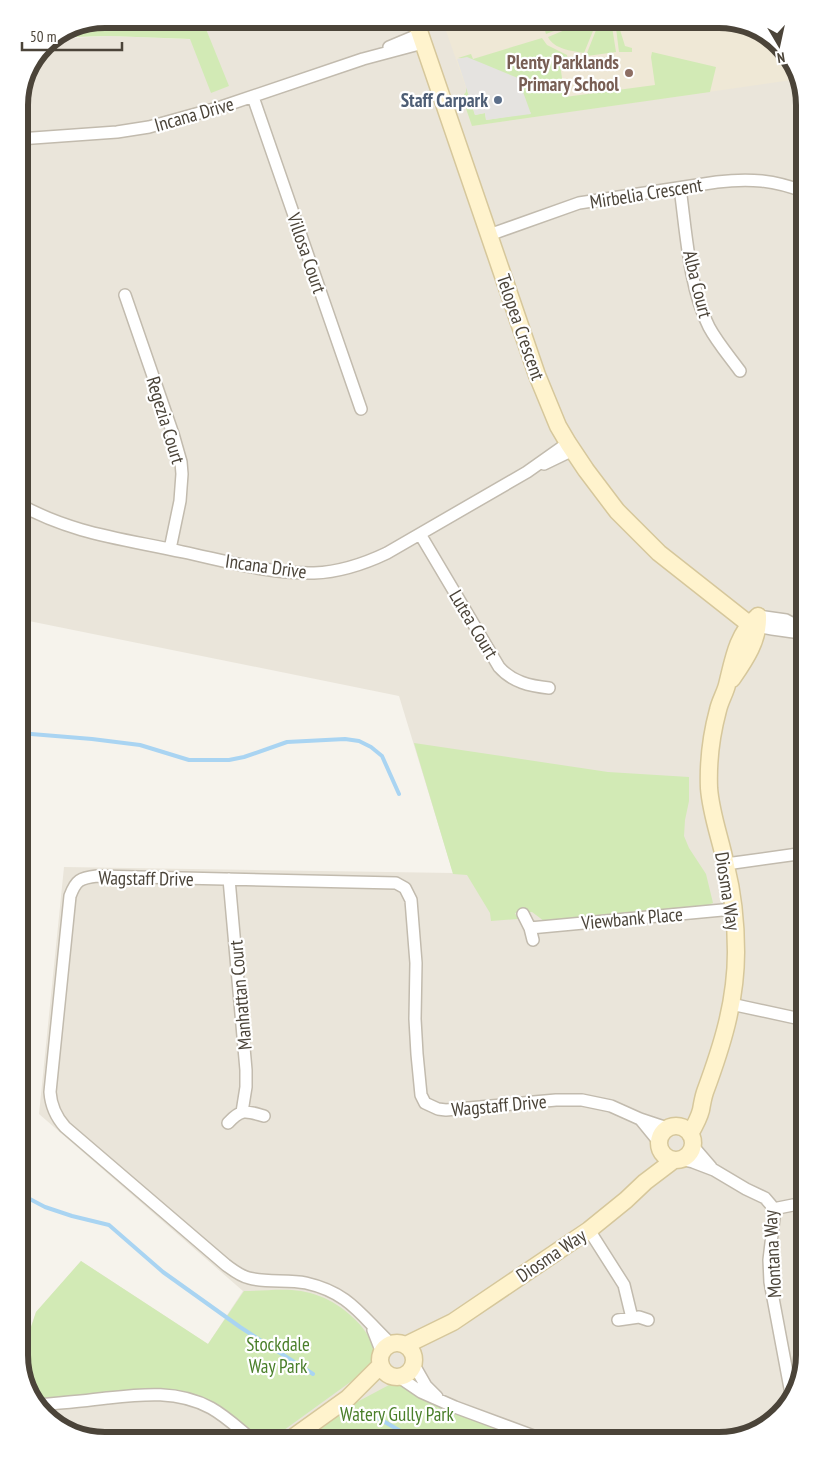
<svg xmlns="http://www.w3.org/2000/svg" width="824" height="1460" font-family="'PT Sans Narrow',sans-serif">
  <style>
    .residential { fill: #eae5da }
    .education { fill: #efe8d6 }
    .green { fill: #d2eab5 }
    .parking { fill: #e5e3e0 }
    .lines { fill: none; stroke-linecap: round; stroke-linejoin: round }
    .stream { stroke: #a9d4f2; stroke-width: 4 }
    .street-casing { stroke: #c2bbae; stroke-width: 14 }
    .secondary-casing { stroke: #d6c79b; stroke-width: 19 }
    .street { stroke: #fff; stroke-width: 11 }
    .secondary { stroke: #fff3cd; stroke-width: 16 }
    .education-dot { fill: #8d6e63; stroke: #fff; stroke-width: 2 }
    .service-dot { fill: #5c6f8a; stroke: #fff; stroke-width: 2 }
    .labels { text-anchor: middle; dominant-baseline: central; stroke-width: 4.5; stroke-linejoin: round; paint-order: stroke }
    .education-label { font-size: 19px; font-weight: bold; fill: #785e54; stroke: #fff; text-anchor: end }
    .service-label { font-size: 19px; font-weight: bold; fill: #4e5e75; stroke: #fff; text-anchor: end }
    .street-label { font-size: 19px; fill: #4b4439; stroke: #fff }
    .park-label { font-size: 19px; fill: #4a7f2a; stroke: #fff }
    .rim { fill: none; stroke: #4b4439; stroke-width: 6 }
  </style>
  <rect width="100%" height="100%" fill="#f6f3ec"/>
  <!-- residential -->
  <path class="residential" d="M725,19L767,33L797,67L805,104V1356L791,1403L757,1433L720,1441H99L57,1427L27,1393L20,1360L36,1312L81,1261L208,1344L243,1291L39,1114L64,867L453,873L399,696L19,619V99L44,44L51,39L110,36L210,40L204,24Z"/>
  <!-- education -->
  <path class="education" d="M725,19L767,33L797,67L799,79L472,126L462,97L466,92V88L443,22Z"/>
  <!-- green -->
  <path class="green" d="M588,20L597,21L584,53C571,51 554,49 548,37L572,27L579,29L583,28Z
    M600,20H611L616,52L587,56V53Z
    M615,20H617L625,46L632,48V52H619Z
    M542,21H561L562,28L546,34Z
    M204,24L229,86L211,93L190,39L110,36L73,37L80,25Z
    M542,38L547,45L567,55L568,63L560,65L565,97L655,85L651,57L652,52L716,67L710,92L472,126L462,97L466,92V87L475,115L485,113L486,120L531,113L473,60L458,58L471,54L473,59Z
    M414,743L608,772L689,777V801L685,820L684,836L689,848L706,874L713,903L706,906L544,921L532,912L515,913L518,919L491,921L490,913L467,875L453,874Z
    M81,1261L208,1344L244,1291C262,1291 283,1288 301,1291C313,1293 327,1298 337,1305C354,1316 385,1344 369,1367C367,1369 363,1372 360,1375L273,1438L259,1439L235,1417L219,1406L194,1395L167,1389H146L33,1399L27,1393L20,1360L36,1312Z
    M389,1385H401L448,1410L531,1441H319L318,1431L357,1402Z"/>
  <!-- parking -->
  <path class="parking" d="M467,57L518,78L531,114L486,120L485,113L475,115L457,59Z"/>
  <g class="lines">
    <!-- stream -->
    <path class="stream" d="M19,733L92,739L140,745L189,760H229L244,757L287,742L345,739L359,741L371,747L382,756L399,794
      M19,1188L26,1197L45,1207L72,1216L109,1225L163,1272L240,1327L313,1374
      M376,1417L418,1441"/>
    <defs>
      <path id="street" d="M389,47L420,34
        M253,97L361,409
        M19,139L117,132L149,127L221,107L363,59L423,43
        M680,188C686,231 689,288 709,327C717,342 729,356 740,371
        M489,235L579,203L717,182C750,178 774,180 805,192
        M125,295L173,434L181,462L182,474L180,501L170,549
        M544,464L573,450
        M19,504C72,534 125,539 183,552C226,561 270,574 314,573C340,572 364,564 387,553L527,472L568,443
        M420,534L499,667C512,682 530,686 549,688
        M758,616L786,620L805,630
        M751,624C766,630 788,630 805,634
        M726,864L805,853
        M229,879L246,1070V1087L242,1112
        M523,914L530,928L533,940
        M530,928L733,909
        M731,1004L805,1020
        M641,1120L659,1142
        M228,1123C242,1108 246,1111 264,1116
        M692,1145L711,1167
        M680,1159L693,1162L714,1170L746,1189L765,1198L771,1205L774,1218L769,1260L770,1282L792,1399
        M773,1209L793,1205H805
        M589,1230L624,1285L632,1318
        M618,1320L639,1317L648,1320
        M373,1330L382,1353
        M391,1344C361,1316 350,1293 306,1283C288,1279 268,1283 249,1278C240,1276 233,1270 226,1265L65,1127C56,1117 51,1106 50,1092L70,896C76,880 80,878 97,876L396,883L405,888L411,900L416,963L415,1019L417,1054L421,1095L425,1103L438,1109L446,1110L556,1100H582L611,1106L640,1119L667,1128
        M414,1365L426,1386L437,1397
        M399,1377L421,1392L455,1407L547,1441
        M38,1405C61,1403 84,1401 107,1398C143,1394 178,1390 211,1408C227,1417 240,1430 254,1441"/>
      <path id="secondary" d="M416,22L537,375L558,426L568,443L586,470L617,511L659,553L749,624
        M732,679C745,660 759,640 758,616
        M659 1143a17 17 0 1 1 34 0a17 17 0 1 1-34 0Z
        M690,1134C694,1127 699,1118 701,1110C702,1104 703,1098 705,1092C722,1046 736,1002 736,952C736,923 733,894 726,866C721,840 711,815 709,788C708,762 711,736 718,710C720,701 725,693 727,685C733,661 737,634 757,617
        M380 1360a17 17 0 1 1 34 0a17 17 0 1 1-34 0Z
        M406,1345L453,1322L589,1230L626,1200L645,1182L674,1160
        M288,1441L348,1398L381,1365"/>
    </defs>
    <!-- street casing -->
    <use href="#street" class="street-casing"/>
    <!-- secondary casing -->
    <use href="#secondary" class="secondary-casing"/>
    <!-- street -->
    <use href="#street" class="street"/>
    <!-- secondary -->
    <use href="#secondary" class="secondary"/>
  </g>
  <!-- markers -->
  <circle class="education-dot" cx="629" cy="73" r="5"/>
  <circle class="service-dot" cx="498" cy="100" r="5"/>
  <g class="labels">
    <!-- education labels -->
    <g class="education-label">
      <text x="619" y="62">Plenty Parklands<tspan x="619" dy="22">Primary School</tspan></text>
    </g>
    <!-- service labels -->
    <g class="service-label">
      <text x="488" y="100">Staff Carpark</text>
    </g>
    <!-- street labels -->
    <g class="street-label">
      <text transform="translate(194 114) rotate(-16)">Incana Drive</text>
      <text transform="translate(646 193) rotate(-9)">Mirbelia Crescent</text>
      <text transform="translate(307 253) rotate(71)">Villosa Court</text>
      <text transform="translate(698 284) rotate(76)">Alba Court</text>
      <text transform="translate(521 327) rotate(71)">Telopea Crescent</text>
      <text transform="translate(166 420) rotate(73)">Regezia Court</text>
      <text transform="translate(266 566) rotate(8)">Incana Drive</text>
      <text transform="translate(474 624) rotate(59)">Lutea Court</text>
      <text transform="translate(146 878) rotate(1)">Wagstaff Drive</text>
      <text transform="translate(728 891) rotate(81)">Diosma Way</text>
      <text transform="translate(632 918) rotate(-5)">Viewbank Place</text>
      <text transform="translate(240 995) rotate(-95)">Manhattan Court</text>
      <text transform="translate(499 1105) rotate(-5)">Wagstaff Drive</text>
      <text transform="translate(772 1254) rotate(-93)">Montana Way</text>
      <text transform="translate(551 1255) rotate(-34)">Diosma Way</text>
    </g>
    <!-- park labels -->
    <g class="park-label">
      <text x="278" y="1344">Stockdale<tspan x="278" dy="22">Way Park</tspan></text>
      <text x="397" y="1414">Watery Gully Park</text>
    </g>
  </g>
  <!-- crop -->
  <path d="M0 0H824V1460H0ZM105 28H719A77 77 0 0 1 796 105V1355A77 77 0 0 1 719 1432H105A77 77 0 0 1 28 1355V105A77 77 0 0 1 105 28Z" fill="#fff" fill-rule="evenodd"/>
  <path class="rim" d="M105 28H719A77 77 0 0 1 796 105V1355A77 77 0 0 1 719 1432H105A77 77 0 0 1 28 1355V105A77 77 0 0 1 105 28Z"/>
  <!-- north arrow -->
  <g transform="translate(779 45) rotate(171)" stroke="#ffffff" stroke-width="4" paint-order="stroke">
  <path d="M0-4L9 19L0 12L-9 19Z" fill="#4b4439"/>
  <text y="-8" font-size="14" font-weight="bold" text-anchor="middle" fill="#4b4439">N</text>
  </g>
  <!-- scale -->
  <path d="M22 42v8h100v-8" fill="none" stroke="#4b4439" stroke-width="2.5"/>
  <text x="30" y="42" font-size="15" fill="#4b4439" stroke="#ffffff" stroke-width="4" paint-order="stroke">50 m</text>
</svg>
